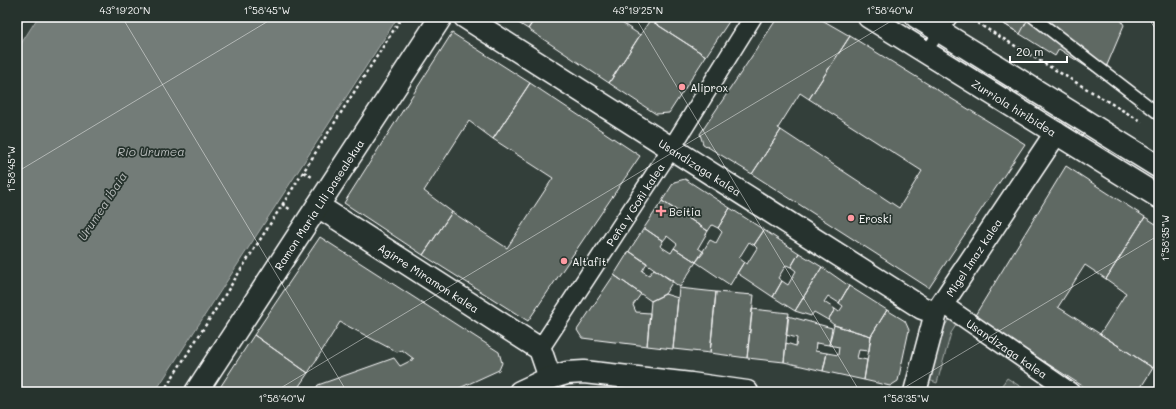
<svg xmlns="http://www.w3.org/2000/svg" width="1176" height="409" font-family="Mali,sans-serif">
  <style>
    .green { fill: #4d5853; stroke: #a6aca9 }
    .water { fill: #737b78; stroke: #abb0ae }
    .building { fill: #5f6964; stroke: #fff }
    .lines { fill: none; stroke-linecap: round; stroke-linejoin: round }
    .service-casing { stroke: #fff; stroke-width: 14 }
    .pedestrian-casing { stroke: #fff; stroke-width: 20 }
    .minor-casing { stroke: #fff; stroke-width: 25 }
    .secondary-casing { stroke: #fff; stroke-width: 25 }
    .path { stroke: #fff; stroke-width: 2.5; stroke-dasharray: 3 3; stroke-linecap: butt }
    .service { stroke: #26332d; stroke-width: 11 }
    .pedestrian { stroke: #26332d; stroke-width: 17 }
    .minor { stroke: #26332d; stroke-width: 22 }
    .secondary { stroke: #26332d; stroke-width: 22 }
    .ticks { fill: none; stroke: #fff; stroke-width: 1; stroke-opacity: 0.45 }
    .poi-dot { fill: #ff9aa2; stroke: #26332d; stroke-width: 1.5 }
    .labels { text-anchor: middle; dominant-baseline: central; stroke-width: 3.5; stroke-linejoin: round; paint-order: stroke }
    .poi-label { font-size: 11px; fill: #fff; stroke: #26332d; text-anchor: start }
    .street-label { font-size: 11px; fill: #fff; stroke: #26332d }
    .water-label { font-size: 12px; font-style: italic; fill: #b9bdbc; stroke: #26332d }
    .neatline { fill: none; stroke: #fff; stroke-width: 1.5 }
    .ticks-label { font-size: 10px; text-anchor: middle; fill: #fff }
  </style>
  <rect width="100%" height="100%" fill="#333f3a"/>
  <filter id="ink" filterUnits="userSpaceOnUse"><feTurbulence type="fractalNoise" baseFrequency=".025" numOctaves="2"/><feDisplacementMap in="SourceGraphic" scale="8" xChannelSelector="R" yChannelSelector="G"/><feConvolveMatrix kernelMatrix="1 2 1 2 8 2 1 2 1" color-interpolation-filters="sRGB"/></filter>
  <g filter="url(#ink)">
    <!-- green -->
    <path class="green" d="M951,317L958,322L951,333L937,383L929,380L944,327Z
      M1007,378L1029,392H997Z"/>
    <!-- water -->
    <path class="water" d="M38,17H398L155,392H17V50Z"/>
    <!-- building -->
    <path class="building" d="M509,17H536L528,29Z
      M536,17H613L640,35L609,83L528,29Z
      M652,17H732L706,56L650,20Z
      M778,17H817L850,36L809,99L800,93L778,128L781,130L752,174L703,144L700,134Z
      M993,17H1119L1124,25L1102,77L1059,49L1055,56Z
      M998,17H1029L1020,34L996,19Z
      M650,20L706,56L669,113L656,114L609,83Z
      M452,33L530,83L493,139L469,121L424,191L452,212L423,255L344,203Z
      M850,36L1025,144L929,288L752,174L781,130L899,208L922,171L809,99Z
      M530,83L640,156L528,321L423,255L452,212L507,248L553,178L493,139Z
      M1066,166L1145,217L1106,279L1085,265L1058,307L1153,368L1138,392H1092L974,317Z
      M685,179L730,208L718,228L712,225L708,231L662,201L674,182Z
      M662,201L708,231L698,248L704,252L696,262L674,248L677,244L667,236L663,241L644,228Z
      M730,208L764,230L754,245L749,242L739,258L744,262L730,285L696,262L710,240L716,243L722,232L718,228Z
      M1145,217L1159,226V359L1153,368L1100,334L1126,293L1106,279Z
      M644,228L663,241L660,246L671,253L674,248L696,262L680,287L629,251Z
      M764,230L799,253L791,267L786,265L778,278L782,281L773,297L737,273L744,262L747,264L757,248L754,245Z
      M320,237L499,352L502,363L499,370L451,392H314L318,385L394,358L400,366L414,359L402,350L397,352L340,322L308,373L254,335Z
      M629,251L647,263L642,271L649,275L654,269L673,281L665,294L651,301L614,275Z
      M799,253L822,267L795,311L773,297L782,281L788,285L796,271L791,267Z
      M822,267L849,286L839,303L828,296L824,302L835,309L828,320L814,312L811,316L795,311Z
      M614,275L641,294L633,305L636,312L650,313L647,346L582,338L577,330Z
      M849,286L887,310L871,336L834,325L828,320L835,309L839,312L843,306L839,303Z
      M679,288L716,292L710,353L673,349Z
      M716,292L754,295L747,358L710,353Z
      M665,294L678,298L673,349L647,346L651,301Z
      M752,309L789,313L784,362L747,358Z
      M887,310L905,321L909,330L898,381L890,386L864,380L871,336Z
      M788,316L832,328L829,345L816,343L815,351L827,353L823,371L784,362L786,343L796,346L797,338L786,335Z
      M834,325L871,336L869,351L859,350L857,358L867,360L864,380L823,371L827,353L838,355L839,347L829,345Z
      M254,335L308,373L295,392H217Z"/>
    <g class="lines">
      <defs>
        <path id="service" d="M1033,17L1159,114
          M925,52L952,17"/>
        <g id="pedestrian">
          <path id="s1" d="M943,304L1071,392"/>
          <path id="s2" d="M540,349L671,149L753,17"/>
        </g>
        <g id="minor">
          <path id="s3" d="M465,17L911,301L922,308L936,313"/>
          <path id="s4" d="M318,206L540,349L550,378"/>
          <path id="s5" d="M196,392L441,17"/>
          <path id="s6" d="M915,392L936,313L1056,133"/>
        </g>
        <g id="secondary">
          <path id="s7" d="M869,17L1159,197"/>
          <path d="M917,17L1159,167"/>
          <path d="M520,392L550,378L567,373L584,372L691,384L747,392"/>
        </g>
      </defs>
      <!-- service casing -->
      <use href="#service" class="service-casing"/>
      <!-- pedestrian casing -->
      <use href="#pedestrian" class="pedestrian-casing"/>
      <!-- minor casing -->
      <use href="#minor" class="minor-casing"/>
      <!-- secondary casing -->
      <use href="#secondary" class="secondary-casing"/>
      <!-- path -->
      <path class="path" d="M967,17L1142,122
        M17,28L24,17
        M304,172L312,177
        M282,204L291,210
        M163,392L402,17"/>
      <!-- service -->
      <use href="#service" class="service"/>
      <!-- pedestrian -->
      <use href="#pedestrian" class="pedestrian"/>
      <!-- minor -->
      <use href="#minor" class="minor"/>
      <!-- secondary -->
      <use href="#secondary" class="secondary"/>
    </g>
  </g>
  <!-- ticks -->
  <path class="ticks" d="M122,17L347,392M635,17L860,392M1148,17L1159,35M17,172L275,17M274,392L898,17M897,392L1159,235"/>
  <!-- markers -->
  <g class="poi-dot">
    <circle cx="682" cy="87" r="4"/>
    <path d="M659 205h4v4h4v4h-4v4h-4v-4h-4v-4h4z"/>
    <circle cx="851" cy="218" r="4"/>
    <circle cx="564" cy="261" r="4"/>
  </g>
  <g class="labels">
    <!-- poi labels -->
    <g class="poi-label">
      <text x="690" y="87">Aliprox</text>
      <text x="669" y="211">Beitia</text>
      <text x="859" y="218">Eroski</text>
      <text x="572" y="261">Altafit</text>
    </g>
    <!-- street labels -->
    <g class="street-label">
      <text stroke="none"><textPath href="#s7" startOffset="171">Zurriola hiribidea</textPath></text>
      <text stroke="none"><textPath href="#s3" startOffset="279">Usandizaga kalea</textPath></text>
      <text stroke="none"><textPath href="#s2" startOffset="173">Peña y Goñi kalea</textPath></text>
      <text stroke="none"><textPath href="#s5" startOffset="224">Ramon Maria Lili pasealekua</textPath></text>
      <text stroke="none"><textPath href="#s6" startOffset="149">Migel Imaz kalea</textPath></text>
      <text stroke="none"><textPath href="#s4" startOffset="132">Agirre Miramon kalea</textPath></text>
      <text stroke="none"><textPath href="#s1" startOffset="78">Usandizaga kalea</textPath></text>
    </g>
    <!-- water labels -->
    <g class="water-label">
      <text x="151" y="151">Río Urumea</text>
      <text transform="translate(102 206) rotate(-57)">Urumea ibaia</text>
    </g>
  </g>
  <!-- margin -->
  <rect width="1176" height="409" fill="none" stroke="#26332d" stroke-width="44"/>
  <!-- scale -->
  <path d="M1010 56v6h57v-6" fill="none" stroke="#ffffff" stroke-width="2"/>
  <text x="1016" y="56" font-size="12" fill="#ffffff" stroke="#26332d" stroke-width="3" paint-order="stroke">20 m</text>
  <rect x="22" y="22" width="1132" height="365" class="neatline"/>
  <g class="ticks-label">
    <text x="125" y="14">43°19'20"N</text>
    <text x="267" y="14">1°58'45"W</text>
    <text x="638" y="14">43°19'25"N</text>
    <text x="890" y="14">1°58'40"W</text>
    <text transform="translate(11 169) rotate(-90)" y="4">1°58'45"W</text>
    <text transform="translate(1165 238) rotate(-90)" y="4">1°58'35"W</text>
    <text x="282" y="402">1°58'40"W</text>
    <text x="906" y="402">1°58'35"W</text>
  </g>
</svg>
